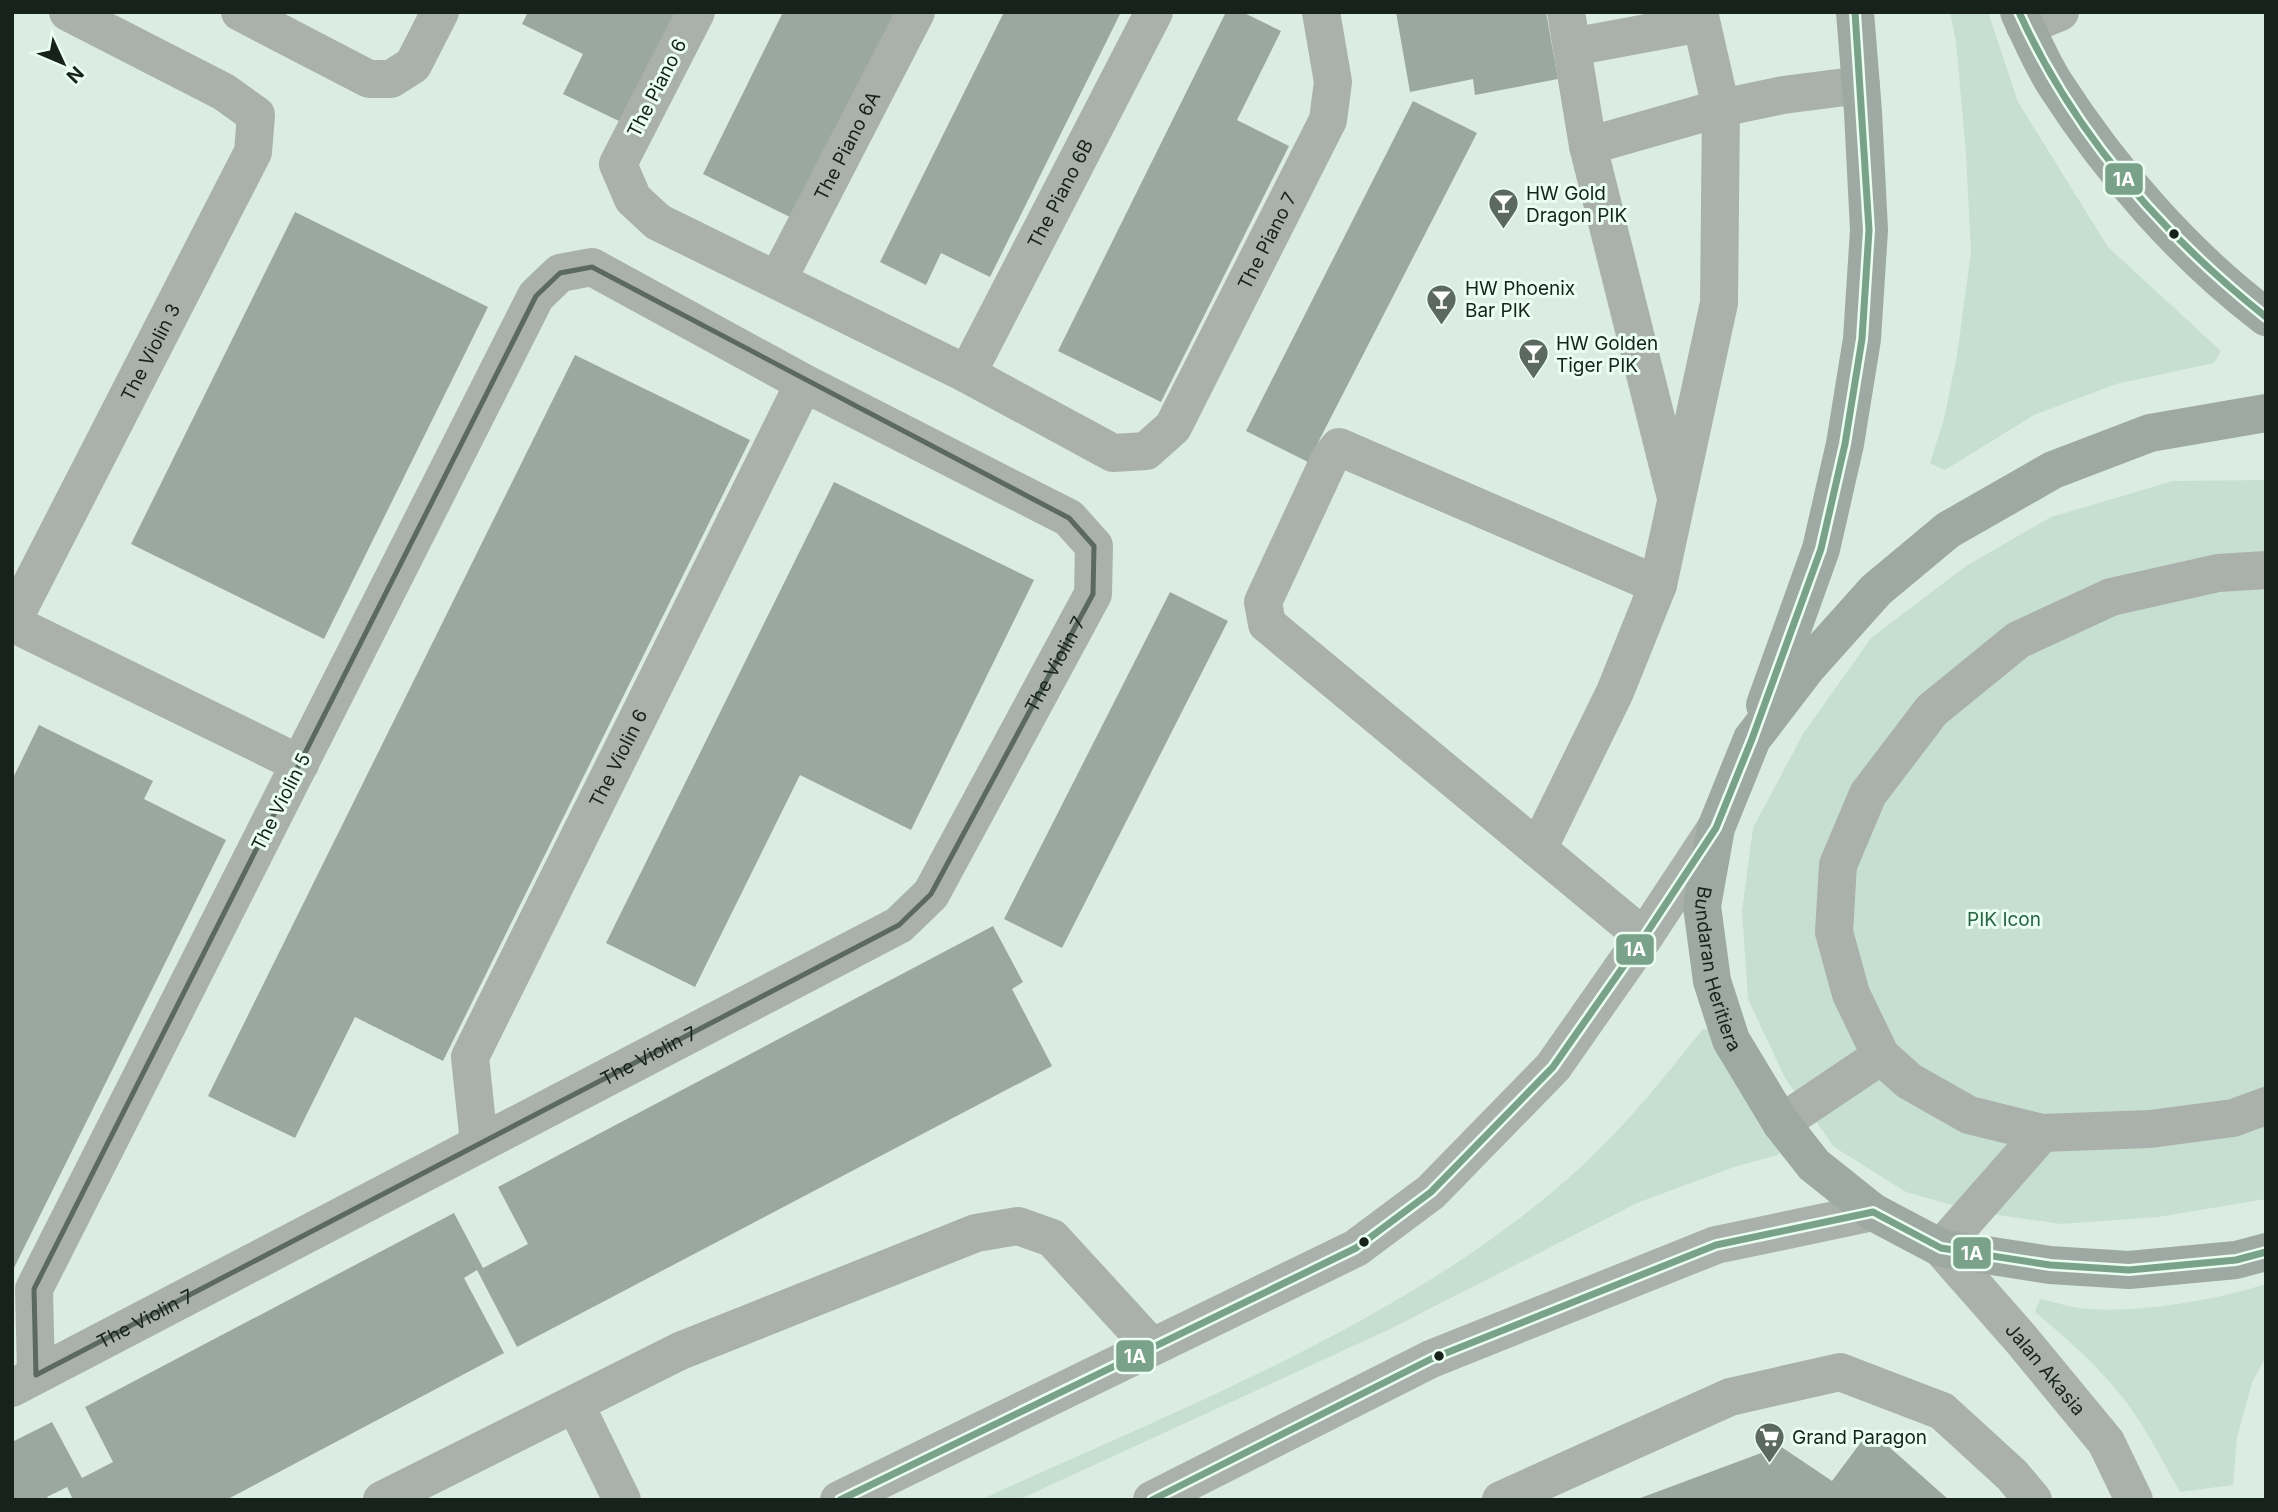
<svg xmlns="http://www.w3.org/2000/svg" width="2278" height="1512" font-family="Inter,sans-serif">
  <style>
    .green { fill: #c7dfd0 }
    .building { fill: #9aa89f }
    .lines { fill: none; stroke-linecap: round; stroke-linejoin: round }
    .minor { stroke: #aab1ac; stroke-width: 38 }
    .major { stroke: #9fa9a3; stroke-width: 38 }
    .bus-1-casing { stroke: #eafef1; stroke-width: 12 }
    .bus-1 { stroke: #7aa189; stroke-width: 7 }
    .marked { fill: none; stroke: #5b6961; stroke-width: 5; stroke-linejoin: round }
    .bus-dot { fill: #16221b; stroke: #eafef1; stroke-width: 2.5 }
    .labels { text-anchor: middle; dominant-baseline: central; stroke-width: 6; stroke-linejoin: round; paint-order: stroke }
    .street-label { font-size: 19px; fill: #16221b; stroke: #eafef1 }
    .poi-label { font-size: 19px; fill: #16221b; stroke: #eafef1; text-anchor: start }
    .park-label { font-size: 19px; fill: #296344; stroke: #eafef1 }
    .line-badge { stroke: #eafef1; stroke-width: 2.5 }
    .badge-label { font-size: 19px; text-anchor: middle; font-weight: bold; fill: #fff }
  </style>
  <rect width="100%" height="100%" fill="#dbede2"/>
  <!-- green -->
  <path class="green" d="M1950,12H1988L2018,102L2108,247L2221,351L2214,363L2116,384L2034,415L1945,470L1930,463L1944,419L1957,355L1971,252L1966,153L1956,42Z
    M2266,480V1199L2158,1217L2061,1224L1977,1212L1906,1192L1834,1147L1785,1078L1748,999L1742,911L1753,828L1803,734L1871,638L1966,566L2051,517L2173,481Z
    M1703,1029L1714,1030L1784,1146L1778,1155L1734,1167L1637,1203L1390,1329L1018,1500H980C1184,1407 1419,1317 1584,1164C1628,1123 1666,1075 1703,1029Z
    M2266,1284V1356L2252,1383L2237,1437L2233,1485L2180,1492C2160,1456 2141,1418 2114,1387C2090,1359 2063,1335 2035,1312L2040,1299C2055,1302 2072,1308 2088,1309C2140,1313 2216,1300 2266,1284Z"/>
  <!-- building -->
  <path class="building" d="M528,12H676L621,122L563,94L583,54L522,24Z
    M783,12H896L794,219L703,174Z
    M1004,12H1121L990,277L941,253L926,285L880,262Z
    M1226,12H1242L1281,31L1237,120L1289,146L1161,402L1058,351Z
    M1396,12H1546L1558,79L1475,95L1473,79L1410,92Z
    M1413,101L1477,133L1308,462L1246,431Z
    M295,212L488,307L324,639L131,544Z
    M575,355L750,440L443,1061L355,1017L295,1138L208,1096Z
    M834,482L1034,580L911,830L800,775L695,987L606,943Z
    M1170,592L1228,621L1062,948L1004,919Z
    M39,725L153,781L144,799L226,840L12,1272V780Z
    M993,926L1023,982L1012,989L1052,1066L517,1347L477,1270L464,1278L504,1353L226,1500H73L67,1487L47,1497L49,1500H12V1442L52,1422L82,1478L113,1462L85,1407L454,1213L483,1268L528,1244L498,1187Z
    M1870,1430L1949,1500H1635L1780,1446L1832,1481Z"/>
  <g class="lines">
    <!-- minor -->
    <g class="minor">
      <path d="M240,12L369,79H391L413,65L440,12"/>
      <path id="s1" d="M696,12L618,164L633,199L658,222L967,374L1113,453L1146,451L1173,427L1328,120L1333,82L1321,12"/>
      <path d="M1566,12L1588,146"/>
      <path d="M2025,26L2060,12"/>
      <path d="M1572,47L1701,23"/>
      <path id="s2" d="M778,279L916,12"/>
      <path id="s3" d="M967,374L1154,12"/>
      <path d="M1675,494L1588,146L1721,108L1783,95L1861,85"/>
      <path d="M2266,570L2218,573L2111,597L2018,640L1932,710L1868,794L1838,865L1834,932L1851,994L1881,1056L1909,1081L1969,1115L2042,1133L2150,1129L2233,1118L2266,1106"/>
      <path id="s4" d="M12,622L253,152L256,115L224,92L68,12"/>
      <path d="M12,623L300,764"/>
      <path d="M1538,849L1615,692L1658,585L1719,303L1721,108L1699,12"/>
      <path d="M1644,937L1267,624L1263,602L1330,458L1339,447L1658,585"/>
      <path d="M1781,1123L1881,1056"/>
      <path id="s5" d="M2042,1133L1941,1248L2021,1339L2106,1442L2134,1500"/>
      <path id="s6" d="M479,1143L470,1057L804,383"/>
      <path id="s7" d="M12,1388L899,925L931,894L1093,594L1094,546L1069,518L804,383L592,267L560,273L536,296L34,1289L36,1375"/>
      <path d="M575,1404L622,1500"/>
      <path d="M382,1500L680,1351L976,1233L1018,1226L1052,1238L1151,1346"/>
      <path d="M839,1500L1356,1248L1431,1192L1553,1067L1644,937L1716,828"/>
      <path d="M1152,1500L1431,1359L1716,1245L1873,1212"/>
      <path d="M1501,1500L1730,1397L1840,1372L1942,1411L2012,1475L2033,1500"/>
    </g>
    <!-- major -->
    <g class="major">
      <path d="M2019,12C2030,36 2041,62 2055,84C2111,171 2183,254 2266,317"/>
      <path id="s8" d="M2266,413L2150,433L2053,470L1948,530L1876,590L1808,666L1752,739L1716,828L1702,906L1712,981L1731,1040L1781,1123L1814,1165L1873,1212L1941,1248L2050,1265L2129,1270L2236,1260L2266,1252"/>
      <path d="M1765,705L1821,549L1845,444L1862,339L1869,230L1863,112L1855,12"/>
    </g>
    <defs>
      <path id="bus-1" d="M2019,12C2074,134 2162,234 2266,317
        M840,1500L1356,1248L1431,1192L1553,1067L1644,937L1716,828L1752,739L1821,549L1845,444L1862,339L1869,230L1855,12
        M1152,1500L1431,1359L1716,1245L1873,1212L1941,1248L2050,1265L2129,1270L2236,1260L2266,1252"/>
    </defs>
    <!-- bus-1 casing -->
    <use href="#bus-1" class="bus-1-casing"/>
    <!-- bus-1 -->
    <use href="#bus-1" class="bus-1"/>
  </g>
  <!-- marked area -->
  <path class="marked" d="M592,267L1069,518L1094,546L1093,594L931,894L899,925L36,1375L34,1289L536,296L560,273Z"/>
  <!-- icons -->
  <defs>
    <symbol id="bar-pin" viewBox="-11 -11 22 30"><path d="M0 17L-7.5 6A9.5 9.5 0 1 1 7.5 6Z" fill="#5b6961" stroke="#eafef1"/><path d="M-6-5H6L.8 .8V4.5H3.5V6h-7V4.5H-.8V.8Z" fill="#fff"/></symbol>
    <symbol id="supermarket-pin" viewBox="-11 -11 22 30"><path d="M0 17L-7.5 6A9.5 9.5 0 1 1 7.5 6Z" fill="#5b6961" stroke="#eafef1"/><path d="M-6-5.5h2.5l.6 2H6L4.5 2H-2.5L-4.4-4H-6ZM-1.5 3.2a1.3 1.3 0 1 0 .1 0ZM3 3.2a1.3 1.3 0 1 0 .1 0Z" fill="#fff"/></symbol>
  </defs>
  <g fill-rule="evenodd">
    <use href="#bar-pin" x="1486" y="186" width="35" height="47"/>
    <use href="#bar-pin" x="1424" y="282" width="35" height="47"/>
    <use href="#bar-pin" x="1516" y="336" width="35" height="47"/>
    <use href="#supermarket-pin" x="1752" y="1420" width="35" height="47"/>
  </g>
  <!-- markers -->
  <g class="bus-dot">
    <circle cx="2174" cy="234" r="6"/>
    <circle cx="1364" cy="1242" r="6"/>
    <circle cx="1439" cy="1356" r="6"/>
  </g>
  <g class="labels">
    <!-- street labels -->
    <g class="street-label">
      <text transform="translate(657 88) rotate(-63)">The Piano 6</text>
      <text stroke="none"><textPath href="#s2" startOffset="150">The Piano 6A</textPath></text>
      <text stroke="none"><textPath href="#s3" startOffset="203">The Piano 6B</textPath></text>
      <text stroke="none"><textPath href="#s1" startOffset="1031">The Piano 7</textPath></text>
      <text stroke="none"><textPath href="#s4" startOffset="303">The Violin 3</textPath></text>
      <text stroke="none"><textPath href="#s7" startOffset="1306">The Violin 7</textPath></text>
      <text stroke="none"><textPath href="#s6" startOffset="420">The Violin 6</textPath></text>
      <text transform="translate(281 802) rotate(-63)">The Violin 5</text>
      <text stroke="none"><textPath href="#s8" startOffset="870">Bundaran Heritiera</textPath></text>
      <text stroke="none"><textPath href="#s7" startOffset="718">The Violin 7</textPath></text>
      <text stroke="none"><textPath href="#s7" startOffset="150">The Violin 7</textPath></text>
      <text stroke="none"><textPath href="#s5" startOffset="313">Jalan Akasia</textPath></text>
    </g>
    <!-- poi labels -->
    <g class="poi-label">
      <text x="1526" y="193">HW Gold<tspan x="1526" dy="22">Dragon PIK</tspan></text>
      <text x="1465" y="288">HW Phoenix<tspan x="1465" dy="22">Bar PIK</tspan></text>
      <text x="1556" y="343">HW Golden<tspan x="1556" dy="22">Tiger PIK</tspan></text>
      <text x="1792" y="1437">Grand Paragon</text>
    </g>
    <!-- park labels -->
    <g class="park-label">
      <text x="2004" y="919">PIK Icon</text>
    </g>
  </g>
  <g class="line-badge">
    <rect x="2104" y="162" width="40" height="34" rx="7" fill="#7aa189"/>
    <rect x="1615" y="933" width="40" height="33" rx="7" fill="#7aa189"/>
    <rect x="1952" y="1236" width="40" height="34" rx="7" fill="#7aa189"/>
    <rect x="1115" y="1339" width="40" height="34" rx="7" fill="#7aa189"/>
  </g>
  <g class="badge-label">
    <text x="2124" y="186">1A</text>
    <text x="1635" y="956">1A</text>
    <text x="1972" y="1260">1A</text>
    <text x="1135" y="1363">1A</text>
  </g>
  <!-- border -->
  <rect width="2278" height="1512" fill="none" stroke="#16221b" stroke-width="28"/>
  <!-- north arrow -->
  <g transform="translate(63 63) rotate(134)" stroke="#eafef1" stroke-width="5" paint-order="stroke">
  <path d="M0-5L12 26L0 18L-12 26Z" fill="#16221b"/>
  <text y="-10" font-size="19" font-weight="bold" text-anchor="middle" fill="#16221b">N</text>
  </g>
</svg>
